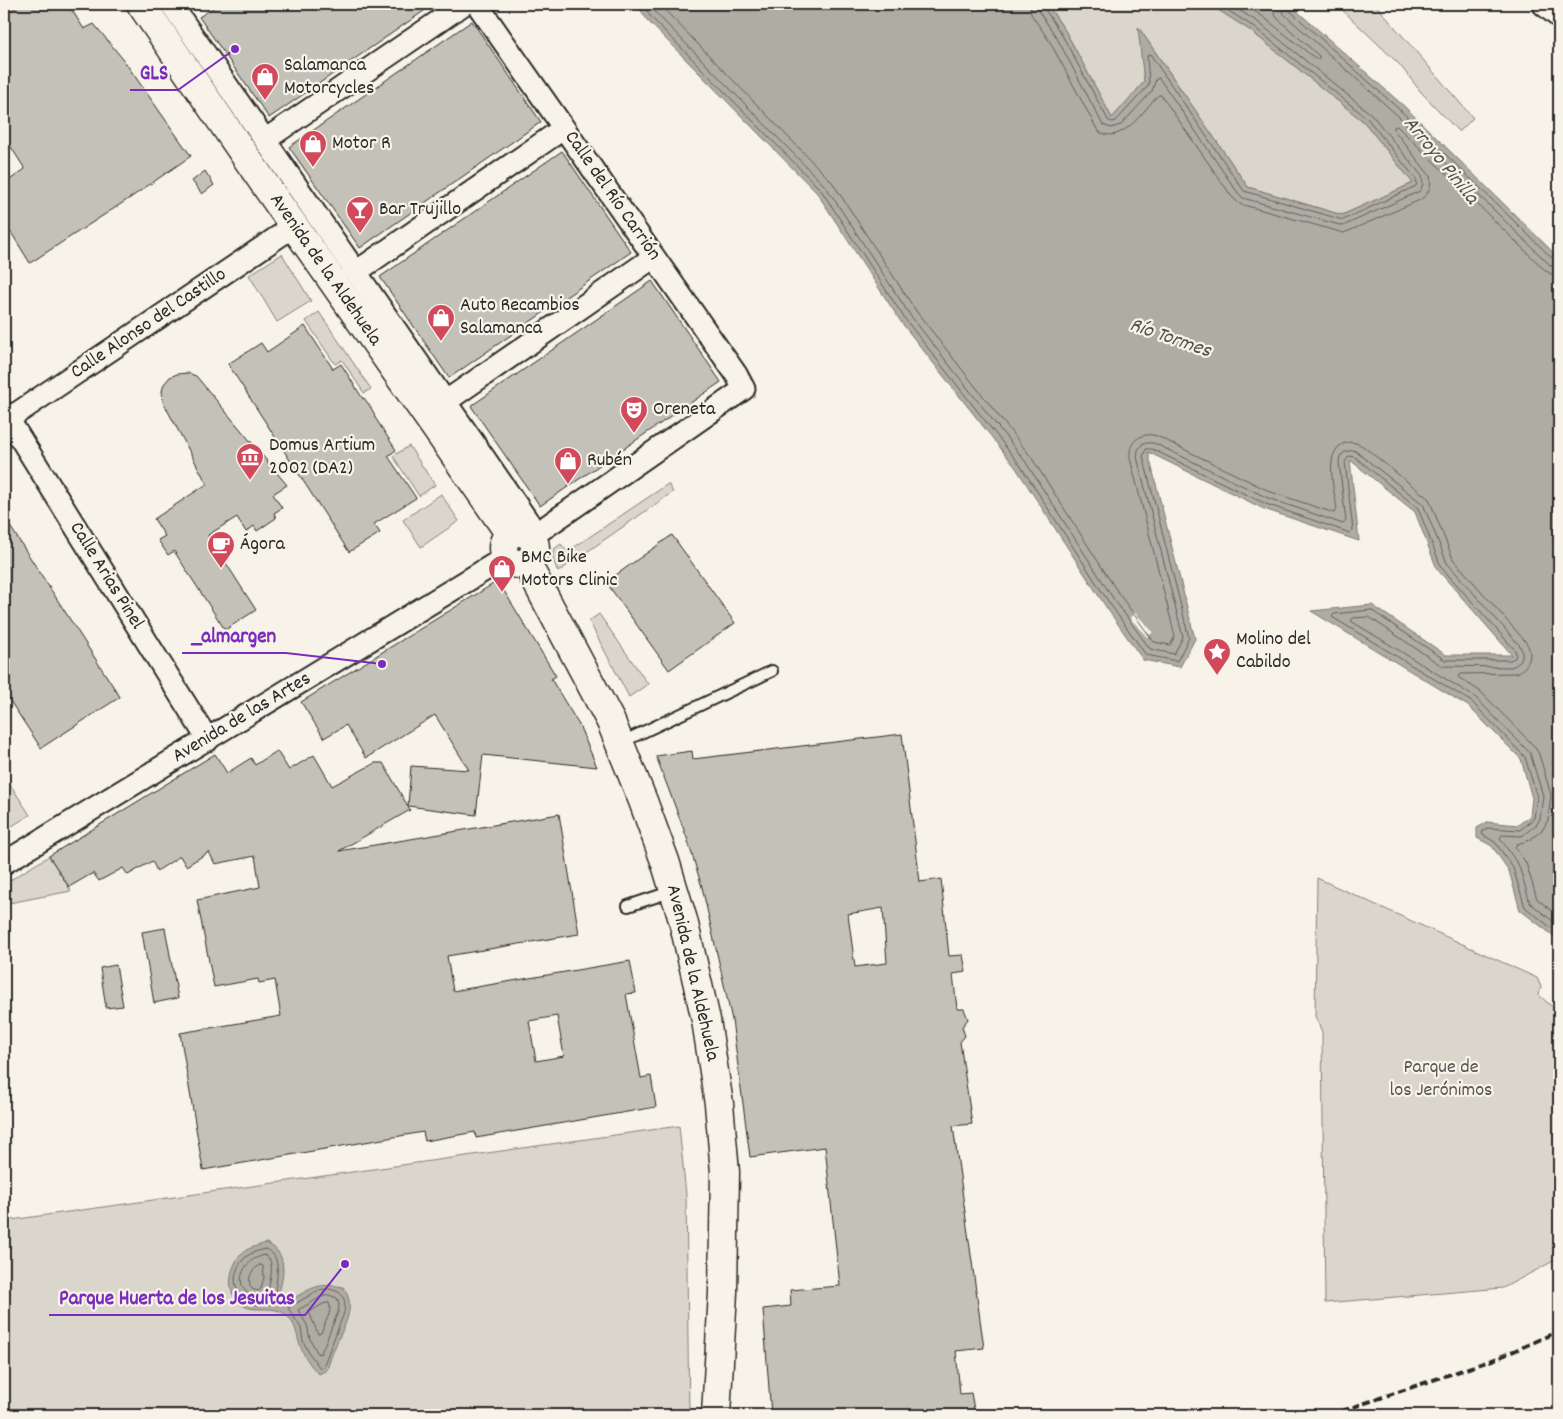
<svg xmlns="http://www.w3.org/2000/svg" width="1563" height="1419" font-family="Dekko,sans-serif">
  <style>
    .green { fill: #dad6cc; stroke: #82807c }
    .water { fill: #afaca4; stroke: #7a7874 }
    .pier { fill: #f7f3e8 }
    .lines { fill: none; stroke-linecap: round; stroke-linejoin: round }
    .shore { stroke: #605f5b; stroke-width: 1 }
    .building { fill: #c4c1b9; stroke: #2b2b2b; fill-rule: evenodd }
    .lane-casing { stroke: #2b2b2b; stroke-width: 14 }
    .street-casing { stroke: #2b2b2b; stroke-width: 25 }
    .secondary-casing { stroke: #2b2b2b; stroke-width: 31 }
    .lane { stroke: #f7f3e8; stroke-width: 10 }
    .street { stroke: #f7f3e8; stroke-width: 21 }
    .secondary { stroke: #f7f3e8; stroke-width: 28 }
    .rail { stroke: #2b2b2b; stroke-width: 4; stroke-dasharray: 8 4; stroke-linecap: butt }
    .labels { text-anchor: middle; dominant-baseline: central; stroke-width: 4.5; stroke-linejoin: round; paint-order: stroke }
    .poi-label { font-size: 20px; fill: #2b2b2b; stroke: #f7f3e8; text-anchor: start }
    .street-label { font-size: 20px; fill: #2b2b2b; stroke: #f7f3e8 }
    .park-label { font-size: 20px; fill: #575653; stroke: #f7f3e8 }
    .water-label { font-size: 21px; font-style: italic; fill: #53524f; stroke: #f7f3e8 }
    .leader { fill: none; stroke: #7b2cbf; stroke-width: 2 }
    .callout-dot { fill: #7b2cbf; stroke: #f7f3e8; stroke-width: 2 }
    .callout-label { font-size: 21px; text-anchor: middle; font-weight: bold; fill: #7b2cbf; stroke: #f7f3e8; stroke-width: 4.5; stroke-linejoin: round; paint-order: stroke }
  </style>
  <rect width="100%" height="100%" fill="#f7f3e8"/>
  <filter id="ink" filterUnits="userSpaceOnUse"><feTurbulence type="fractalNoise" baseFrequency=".02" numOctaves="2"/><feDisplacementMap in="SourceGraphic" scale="10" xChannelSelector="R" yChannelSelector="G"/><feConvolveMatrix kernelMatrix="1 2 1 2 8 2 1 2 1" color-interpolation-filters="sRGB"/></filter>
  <g filter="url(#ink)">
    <!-- green -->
    <path class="green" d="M1047,4H1209L1251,31L1364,122L1413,183L1342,215L1248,187L1139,28L1144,82L1112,118L1066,32Z
      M1336,4H1375L1473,118L1459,132L1421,92L1399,64Z
      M282,254L311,301L277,322L249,275Z
      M319,312L371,389L364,393L342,360L335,364L306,321Z
      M409,446L435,485L419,496L393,456Z
      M668,484L673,492L558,572L552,557L554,549L561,544L567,552Z
      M441,494L459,521L421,547L403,520Z
      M599,614L648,684L629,697L589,621Z
      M4,775L30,815L4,831Z
      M49,856L71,891L4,904V884Z
      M1317,878L1537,978L1541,987L1539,995L1559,1013V1258L1503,1288L1325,1303L1322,1032L1315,1016Z
      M679,1126L686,1195L689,1415H4V1221Z"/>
    <!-- water -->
    <path class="water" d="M637,4H1047L1066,32L1112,118L1144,82L1138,27L1248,187L1342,215L1413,183L1364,122L1251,31L1209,4H1289L1405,107L1559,258V940L1520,910L1509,871L1492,846L1477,838V828L1487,822L1518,825L1530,816L1532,798L1521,759L1468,706L1311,611L1372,605L1446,655H1512L1437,569L1415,512L1350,460L1359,541L1264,509L1148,452L1195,639L1180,667L1143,660L1104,604L1016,468L901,322L817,193L647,20Z
      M266,1243C288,1252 284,1274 279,1293L284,1302L289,1301C310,1289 317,1282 343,1287C358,1307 343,1327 335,1347C332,1355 329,1362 327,1370L319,1374C310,1366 302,1353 299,1342C296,1332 295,1322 286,1315C272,1303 253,1315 239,1303C225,1290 230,1267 241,1254C247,1248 257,1246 266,1243Z"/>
    <!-- pier -->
    <path class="pier" d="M1135,613L1153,632L1147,637L1130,618Z"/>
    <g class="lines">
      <!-- shore -->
      <path class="shore" d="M643,4L651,17L821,190L905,319L1020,465L1108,601L1146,655L1177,661L1189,638L1143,456L1146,449H1152L1266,504L1350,533L1353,530L1345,462L1349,456L1355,457L1418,508L1441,567L1515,650L1516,654L1515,658L1510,660H1445L1371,610L1334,614L1332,617L1472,702L1525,757L1537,797L1534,818L1520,830L1488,828L1483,831L1482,834L1496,843L1513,868L1525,907L1559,934
        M651,4L656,13L826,187L910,315L1025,461L1113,598L1150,649L1174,654L1183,637L1137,457L1138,450L1143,443H1154L1268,498L1343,524L1346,521L1339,462L1340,456L1345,452L1354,450L1423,504L1447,563L1520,646C1525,656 1521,664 1511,667L1442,666L1369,617L1353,618L1351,621L1475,697L1530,753L1543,796L1540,819L1537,824L1522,836L1502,835L1500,838L1519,866L1530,903L1559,926
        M659,4L832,182L916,311L1031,457L1119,594L1154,642L1170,645L1175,636L1130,458C1128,442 1141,431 1157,436L1271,492L1334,513L1337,510C1335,492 1322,451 1345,443C1352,441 1358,443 1364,447L1429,499L1453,559L1525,641C1534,653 1530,666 1517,673L1461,674L1458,677L1481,692L1534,746L1539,754L1551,795L1548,820L1543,829L1530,840L1517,844L1515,847L1526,863L1537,899L1559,916
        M1030,4L1031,14L1050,42L1098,131C1121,147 1144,110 1158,95H1161L1232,197L1240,204L1344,233L1420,200C1429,194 1432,186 1430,176L1394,130V127L1397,126L1545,270L1551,274L1559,275
        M1037,4L1039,12L1057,38L1103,125L1111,128L1121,125L1152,91L1156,79L1159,78L1238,193L1243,198L1343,226L1420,191L1423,184L1422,176L1371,114L1258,22L1229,4
        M1043,4L1044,8L1062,35L1108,120L1112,122L1116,121L1148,86L1149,82L1147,56L1150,54L1244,191L1343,220L1416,186L1417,183L1416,179L1367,118L1254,27L1218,4
        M1243,4L1262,16L1316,59H1319V56L1277,18L1273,11L1272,4
        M1280,4L1284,14L1397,115L1550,265L1559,268
        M1286,4L1288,9L1401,111L1554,260L1559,262
        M265,1249C287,1256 272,1286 276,1302C273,1304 270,1304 265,1305C235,1307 225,1274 247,1256C252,1252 259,1251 265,1249Z
        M264,1255L269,1258C275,1271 268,1283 268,1296L266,1298C242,1300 233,1278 250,1262C254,1258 259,1257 264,1255Z
        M260,1265L263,1266L264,1277L261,1289L258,1291L252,1289C246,1280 251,1270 260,1265Z
        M329,1289C344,1292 346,1298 344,1313L323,1367L320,1368L309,1353L303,1341L301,1328L288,1308L319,1290Z
        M329,1295L337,1298L339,1305L338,1312L321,1353L318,1354L310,1339L307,1325L298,1310L321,1297Z
        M329,1303C333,1312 324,1324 321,1333L318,1334L309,1312L323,1304Z"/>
    </g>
    <!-- building -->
    <path class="building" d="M21,4H68L84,29L94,24L122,58L191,156L130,198L30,263L4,221V184L25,169L4,136V15Z
      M219,4H434L269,118L199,17Z
      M472,21L541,122L360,248L289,147Z
      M562,151L631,252L449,378L380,277Z
      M205,171L214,185L202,194L192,181Z
      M652,281L721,382L540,506L471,406Z
      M305,326L333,369L341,364L363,399L364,398L370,406L375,415L374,416L396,450L388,456L416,498L374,524L380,533L349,552L228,364L261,343L267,352Z
      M188,373L196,376L287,485L273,494L282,508L274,513L276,518L257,531L254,526L246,532L237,517L208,535L256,610L225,630L174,551L168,555L158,540L165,536L154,519L207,484L163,402L162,391L164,384L170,377L177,374Z
      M4,517L120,697L41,748L4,692Z
      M672,535L735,623L669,670L606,582Z
      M498,581L556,676L551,679L579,725L597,767L483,755L476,815L408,806L411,766L469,770L435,715L366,758L346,725L324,738L301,702Z
      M902,734L920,882L941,879L949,956L963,955L966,972L953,974L957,1009H964L968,1019L962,1027L965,1036L960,1042L972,1124L953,1126L984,1348L956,1351L960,1394L971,1393L975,1415H771L763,1309L791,1306L790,1290L840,1286L825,1147L750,1157L732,1020L702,887L687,838L656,756L692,751L693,759ZM883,908L887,963L855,967L848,914Z
      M277,751L289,770L314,755L332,786L375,763H383L410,810L339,851L559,814L579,934L447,956L453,991L630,961L636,993L626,994L641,1078L651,1076L656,1107L476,1138L475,1132L425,1141L423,1132L203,1170L180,1033L281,1016L275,980L259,983L258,979L214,987L197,900L260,887L255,856L215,864L209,852L186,866L180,856L157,871L152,861L128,875L123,868L99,881L93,873L69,887L49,856L215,754L227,773L251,758L255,765ZM557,1016L564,1056L536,1061L529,1021Z
      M165,928L178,998L154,1003L142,932Z
      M116,965L123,1006L106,1008L100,968Z"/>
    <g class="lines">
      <defs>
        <path id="lane" d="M620,743L772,671
          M628,906L673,891"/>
        <path id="street" d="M171,4L536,533
          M477,4L736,374L744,389L547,526L536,533L529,535
          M1543,4L1559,17
          M265,140L464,4
          M356,272L564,128
          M445,402L654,257
          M4,412L208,740
          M4,422L294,226
          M4,863L506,557"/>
        <path id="secondary" d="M141,4L266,186L510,534
          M503 548a16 16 0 1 1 32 0a16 16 0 1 1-32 0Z
          M526,562L611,722L643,801L665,861L683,920L706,1020L719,1104L725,1172L723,1292L716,1415"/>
      </defs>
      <!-- lane casing -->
      <use href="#lane" class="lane-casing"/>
      <!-- street casing -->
      <use href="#street" class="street-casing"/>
      <!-- secondary casing -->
      <use href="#secondary" class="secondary-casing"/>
      <!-- lane -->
      <use href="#lane" class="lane"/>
      <!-- street -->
      <use href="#street" class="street"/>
      <!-- secondary -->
      <use href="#secondary" class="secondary"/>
      <!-- rail -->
      <path class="rail" d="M1330,1415L1498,1358L1559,1331"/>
    </g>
  </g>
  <!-- icons -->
  <defs>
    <symbol id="shop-pin" viewBox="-11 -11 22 30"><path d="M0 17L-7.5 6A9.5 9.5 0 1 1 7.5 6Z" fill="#d1495b" stroke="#f7f3e8"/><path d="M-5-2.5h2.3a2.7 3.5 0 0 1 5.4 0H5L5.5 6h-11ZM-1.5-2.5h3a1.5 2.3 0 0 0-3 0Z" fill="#fff"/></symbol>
    <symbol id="bar-pin" viewBox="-11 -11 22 30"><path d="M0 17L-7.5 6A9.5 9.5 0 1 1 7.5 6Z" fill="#d1495b" stroke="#f7f3e8"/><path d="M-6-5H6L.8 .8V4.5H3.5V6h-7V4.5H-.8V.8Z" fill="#fff"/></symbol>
    <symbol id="theatre-pin" viewBox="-11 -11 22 30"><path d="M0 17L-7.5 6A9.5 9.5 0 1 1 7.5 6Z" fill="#d1495b" stroke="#f7f3e8"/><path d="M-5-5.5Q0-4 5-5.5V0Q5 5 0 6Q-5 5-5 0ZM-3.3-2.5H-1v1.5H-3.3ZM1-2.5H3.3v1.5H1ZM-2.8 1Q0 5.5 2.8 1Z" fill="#fff"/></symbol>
    <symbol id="museum-pin" viewBox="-11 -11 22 30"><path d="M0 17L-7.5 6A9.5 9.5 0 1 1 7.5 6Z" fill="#d1495b" stroke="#f7f3e8"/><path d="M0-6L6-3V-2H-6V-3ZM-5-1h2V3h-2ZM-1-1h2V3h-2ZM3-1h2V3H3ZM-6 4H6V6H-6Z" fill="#fff"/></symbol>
    <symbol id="cafe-pin" viewBox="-11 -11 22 30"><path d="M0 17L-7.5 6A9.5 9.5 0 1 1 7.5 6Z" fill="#d1495b" stroke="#f7f3e8"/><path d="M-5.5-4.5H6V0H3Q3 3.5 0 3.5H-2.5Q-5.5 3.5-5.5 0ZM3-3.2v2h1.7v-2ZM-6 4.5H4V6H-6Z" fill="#fff"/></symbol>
    <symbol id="sight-pin" viewBox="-11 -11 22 30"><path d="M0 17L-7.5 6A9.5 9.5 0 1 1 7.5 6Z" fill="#d1495b" stroke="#f7f3e8"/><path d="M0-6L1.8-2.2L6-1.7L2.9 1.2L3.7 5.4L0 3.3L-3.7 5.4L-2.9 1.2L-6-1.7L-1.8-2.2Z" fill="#fff"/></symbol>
  </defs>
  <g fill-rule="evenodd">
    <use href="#shop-pin" x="249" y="61" width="32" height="43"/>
    <use href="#shop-pin" x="297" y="128" width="32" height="43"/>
    <use href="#bar-pin" x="344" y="194" width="32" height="43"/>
    <use href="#shop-pin" x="425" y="302" width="32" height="43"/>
    <use href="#theatre-pin" x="618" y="394" width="32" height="43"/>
    <use href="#museum-pin" x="234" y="441" width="32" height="43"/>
    <use href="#shop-pin" x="552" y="445" width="32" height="43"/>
    <use href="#cafe-pin" x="205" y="529" width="32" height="43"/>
    <use href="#shop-pin" x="486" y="553" width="32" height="43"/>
    <use href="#sight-pin" x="1201" y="636" width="32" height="43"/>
  </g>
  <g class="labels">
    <!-- poi labels -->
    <g class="poi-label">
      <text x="284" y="66">Salamanca<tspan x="284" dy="23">Motorcycles</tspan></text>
      <text x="332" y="144">Motor R</text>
      <text x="379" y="210">Bar Trujillo</text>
      <text x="460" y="306">Auto Recambios<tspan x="460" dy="23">Salamanca</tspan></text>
      <text x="653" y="410">Oreneta</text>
      <text x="269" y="446">Domus Artium<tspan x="269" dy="23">2002 (DA2)</tspan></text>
      <text x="587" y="461">Rubén</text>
      <text x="240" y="545">Ágora</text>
      <text x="521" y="558">BMC Bike<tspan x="521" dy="23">Motors Clinic</tspan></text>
      <text x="1236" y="640">Molino del<tspan x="1236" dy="23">Cabildo</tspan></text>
    </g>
    <!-- street labels -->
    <g class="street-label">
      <text transform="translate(612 196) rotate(55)">Calle del Río Carrión</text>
      <text transform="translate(325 270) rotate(55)">Avenida de la Aldehuela</text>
      <text transform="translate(149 324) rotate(-34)">Calle Alonso del Castillo</text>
      <text transform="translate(106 576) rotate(58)">Calle Arias Pinel</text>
      <text transform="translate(242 718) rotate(-31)">Avenida de las Artes</text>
      <text transform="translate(692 973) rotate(77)">Avenida de la Aldehuela</text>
    </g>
    <!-- park labels -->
    <g class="park-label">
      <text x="1441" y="1068">Parque de<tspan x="1441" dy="23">los Jerónimos</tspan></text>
    </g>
    <!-- water labels -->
    <g class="water-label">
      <text transform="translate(1440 161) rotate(51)">Arroyo Pinilla</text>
      <text transform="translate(1170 339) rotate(19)">Río Tormes</text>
    </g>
  </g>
  <!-- callouts -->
  <path class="leader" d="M235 49L178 90H130M382 664L286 653H182M345 1264L305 1315H49"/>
  <g class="callout-dot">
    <circle cx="235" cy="49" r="5"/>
    <circle cx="382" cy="664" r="5"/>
    <circle cx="345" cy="1264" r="5"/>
  </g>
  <g class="callout-label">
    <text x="154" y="79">GLS</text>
    <text x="234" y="642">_almargen</text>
    <text x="177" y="1304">Parque Huerta de los Jesuitas</text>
  </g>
  <!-- margin -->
  <rect width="1563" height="1419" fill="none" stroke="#f7f3e8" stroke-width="20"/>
  <rect x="10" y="10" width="1543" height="1399" fill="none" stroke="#2b2b2b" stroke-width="2" filter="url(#ink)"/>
</svg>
